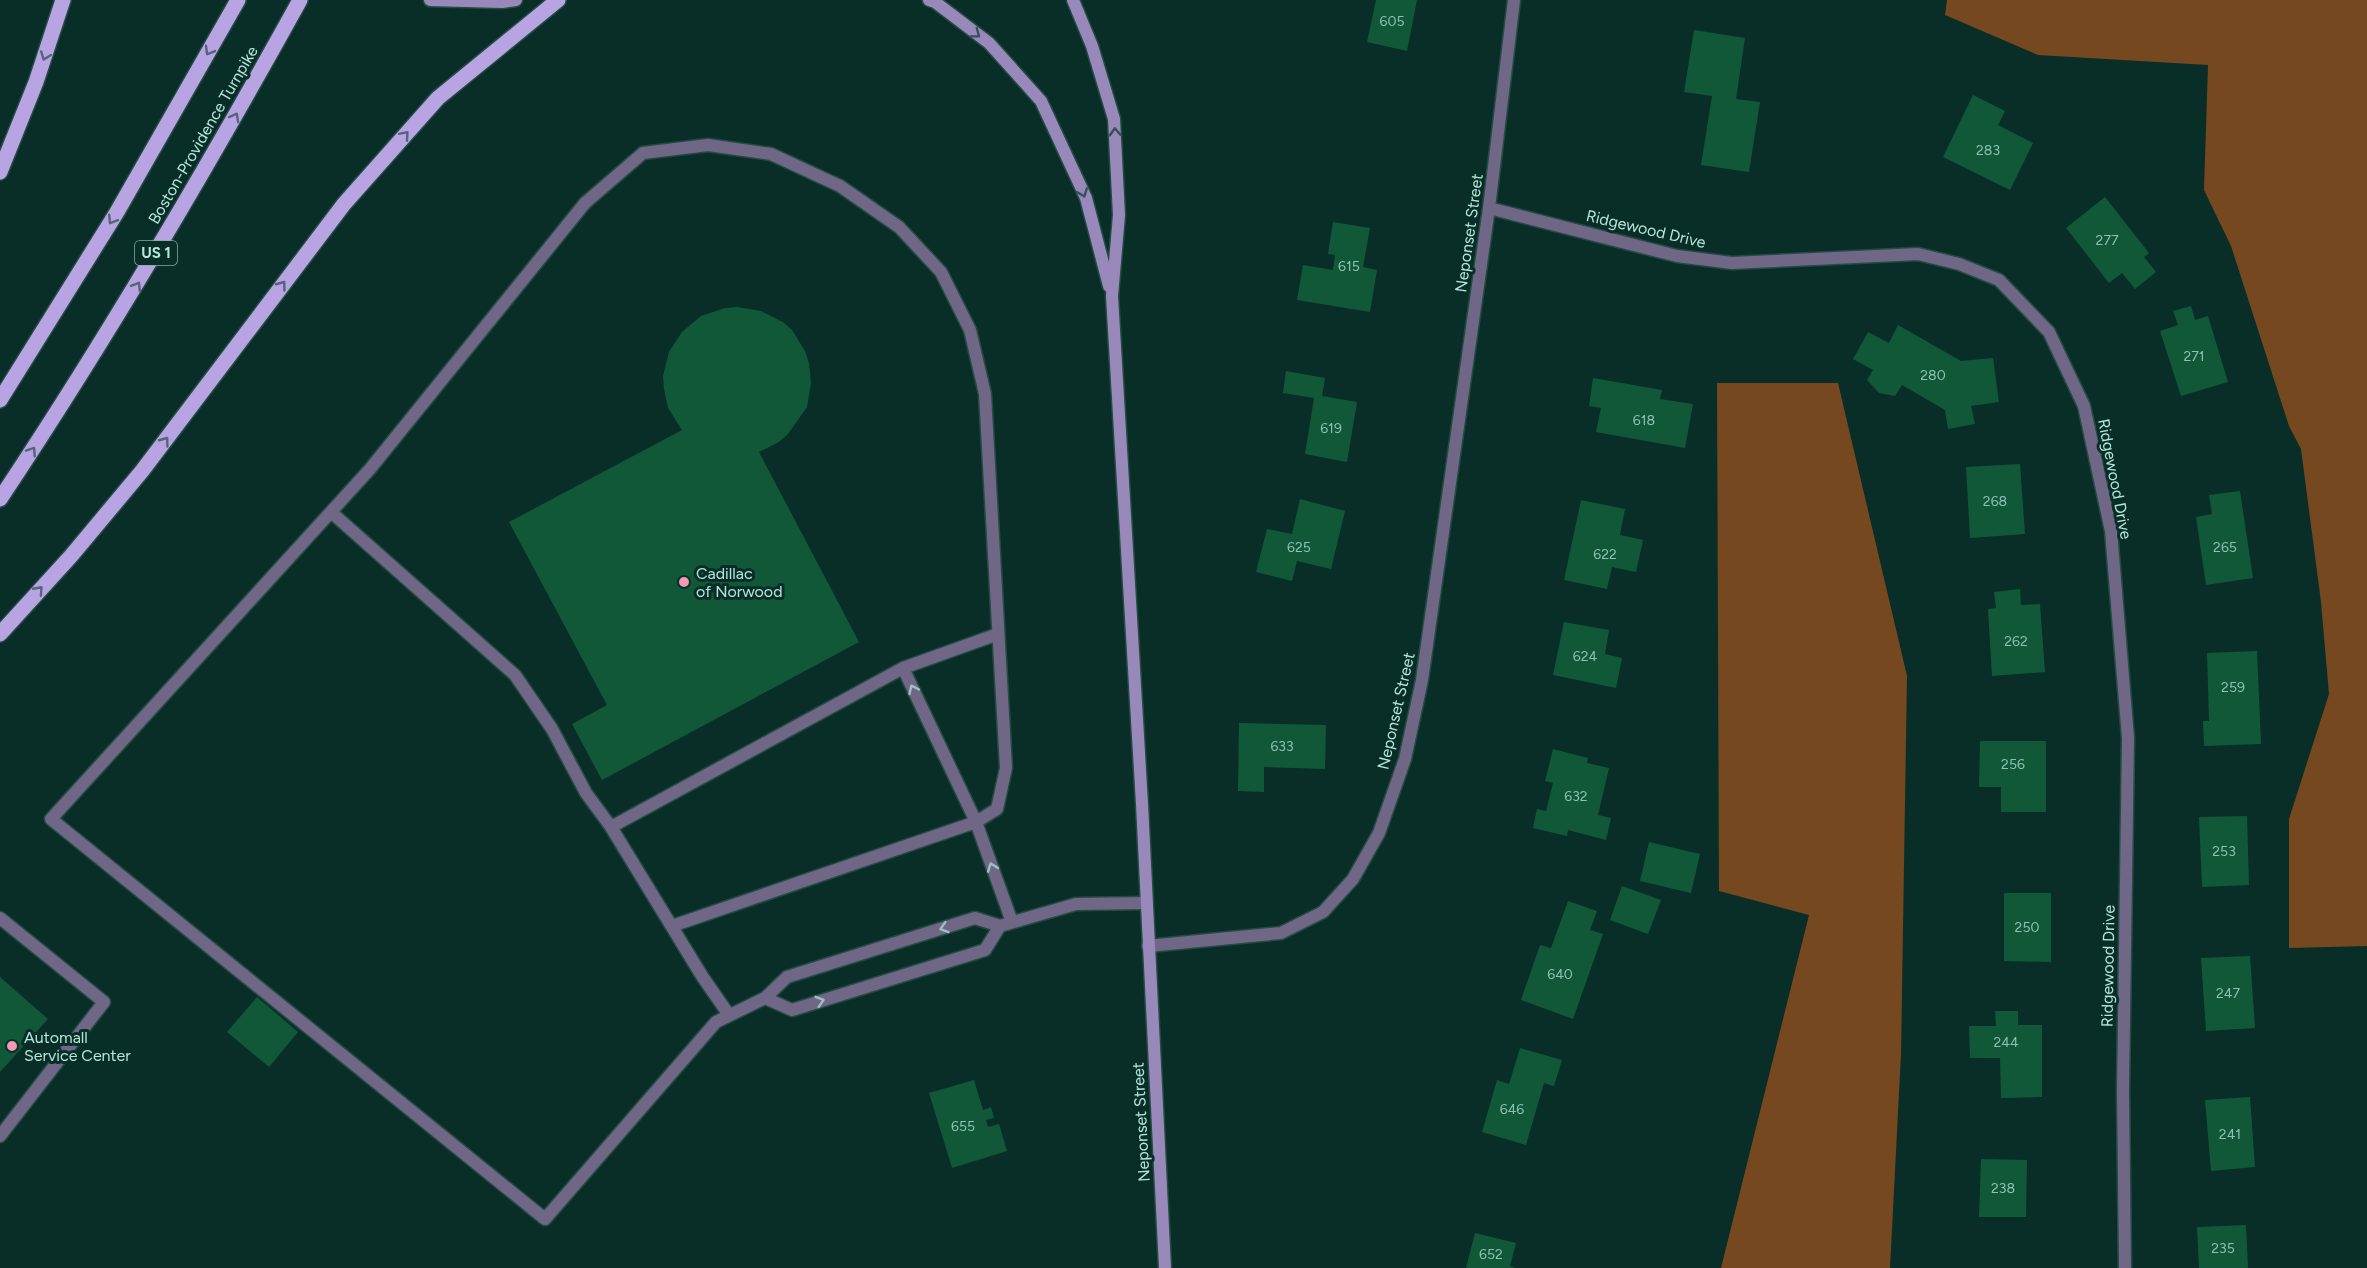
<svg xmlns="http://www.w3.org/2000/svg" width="2367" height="1268" font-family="Figtree,sans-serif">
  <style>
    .forest { fill: #764820 }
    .building { fill: #115839 }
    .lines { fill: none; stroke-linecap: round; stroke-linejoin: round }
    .lane-casing { stroke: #244b44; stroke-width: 15 }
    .street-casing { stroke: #244b44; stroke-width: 15 }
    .secondary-casing { stroke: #244b44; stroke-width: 15 }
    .primary-casing { stroke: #244b44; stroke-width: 18 }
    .lane { stroke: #706685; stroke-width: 12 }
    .street { stroke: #706685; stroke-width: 12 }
    .secondary { stroke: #9989ba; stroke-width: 12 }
    .primary { stroke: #b9a4e3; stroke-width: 15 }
    .oneway { stroke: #3b4e5b }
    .oneway2 { stroke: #58637c }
    .oneway3 { stroke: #a0c0c0 }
    .poi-dot { fill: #f09ab5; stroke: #092e28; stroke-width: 2 }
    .labels { text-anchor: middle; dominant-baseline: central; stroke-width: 6; stroke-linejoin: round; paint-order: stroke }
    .number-label { font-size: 14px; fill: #8bc2b2 }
    .shield { fill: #092e28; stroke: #81afa5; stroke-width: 1.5 }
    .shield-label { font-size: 15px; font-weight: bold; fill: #b4e6da }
    .street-label { font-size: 16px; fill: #b4e6da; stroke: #092e28 }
    .poi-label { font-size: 16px; fill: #b4e6da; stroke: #092e28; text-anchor: start }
  </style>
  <rect width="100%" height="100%" fill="#092e28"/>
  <!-- forest -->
  <path class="forest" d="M1947,0H2367V946L2289,948V819L2329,694L2321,602L2301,449L2289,426L2231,246L2204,190L2208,65L2038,55L1945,15Z
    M1717,383H1838L1907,676L1901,1054L1890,1268H1721L1809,915L1719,891Z"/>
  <!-- building -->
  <path class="building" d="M1376,0H1417L1407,51L1367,42Z
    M1694,30L1745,38L1736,99L1760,102L1749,172L1701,165L1712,96L1684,92Z
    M1973,95L2005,111L1998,125L2033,143L2010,190L1943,157Z
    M2105,197L2149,253L2144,257L2156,272L2135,289L2122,273L2109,283L2066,228Z
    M1333,222L1370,228L1363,267L1377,270L1370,312L1297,300L1303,265L1333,270L1335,255L1328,254Z
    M2191,306L2195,320L2208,316L2228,382L2181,396L2160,331L2178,325L2173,311Z
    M737,307L761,311L783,322L792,330L805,351L809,363L811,383L807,407L788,434L779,442L759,452L859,642L602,780L572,724L607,705L509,522L682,430L668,408L664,389L663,376L669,352L682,332L701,316L725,308Z
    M1898,325L1961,361L1993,358L1999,402L1971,406L1975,424L1948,429L1945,410L1902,385L1895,396L1879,393L1867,380L1873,370L1853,359L1868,332L1889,343Z
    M1286,371L1325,378L1322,396L1357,402L1347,462L1305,454L1314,398L1283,393Z
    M1593,378L1662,390L1660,399L1693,404L1685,448L1596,432L1601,408L1589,406Z
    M2020,464L2025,534L1970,538L1966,467Z
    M2240,491L2253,578L2206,585L2196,517L2212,514L2209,495Z
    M1300,499L1345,511L1331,569L1297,561L1292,581L1256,572L1267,529L1292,534Z
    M1581,500L1625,509L1620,535L1643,540L1636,572L1612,567L1607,589L1564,580Z
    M2020,589L2021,605L2040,604L2045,672L1992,676L1988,609L1996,608L1994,592Z
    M1564,622L1609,630L1605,654L1622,658L1616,688L1553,675Z
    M2257,651L2261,744L2204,746L2203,721H2209L2207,653Z
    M1239,723L1326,725L1325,769L1264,767V792L1238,791Z
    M1980,741H2046V812H2001V787H1979Z
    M1553,749L1588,758L1587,763L1609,768L1598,815L1611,818L1606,840L1568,830L1567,836L1533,828L1537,809L1546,811L1553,783L1545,781Z
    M2247,816L2249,885L2202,887L2199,817Z
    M1649,842L1700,854L1691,893L1640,881Z
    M1622,886L1661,900L1648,934L1610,920Z
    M2004,893H2051V962L2004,961Z
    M1568,901L1597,911L1590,930L1603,934L1573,1019L1521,1000L1540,945L1551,948Z
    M2250,956L2255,1028L2206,1031L2201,958Z
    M0,977L48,1019L0,1072Z
    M257,997L298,1032L269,1067L227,1032Z
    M1995,1011H2018V1025H2042V1097L2001,1098L2000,1058H1970L1969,1026H1996Z
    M1520,1048L1562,1060L1554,1086L1544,1083L1526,1145L1482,1132L1497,1080L1509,1084Z
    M974,1080L983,1110L991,1107L994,1118L986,1120L988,1127L999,1124L1007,1151L952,1168L929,1093Z
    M2250,1097L2255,1167L2211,1171L2205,1100Z
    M1981,1159L2027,1160L2026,1217H1979Z
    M2246,1225L2248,1268H2199L2197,1227Z
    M1475,1233L1516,1243L1510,1266L1516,1268H1466Z"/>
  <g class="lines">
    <defs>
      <path id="lane" d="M331,512L515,675L552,729L586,793L611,827L702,976L729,1015
        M903,668L976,822L1012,922
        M611,827L903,668L998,634
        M0,918L104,1002L0,1136
        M672,926L976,822L997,809L1006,768L985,394L970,330L941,272L899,227L840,186L771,154L708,145L643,153L585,203L370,469L51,819L545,1219L716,1022L765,998L787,977L975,918L1000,926L1076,904L1146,903
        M765,998L792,1010L985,950L1000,926"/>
      <path id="street" d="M1489,208L1677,256L1732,263L1918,254L1959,264L1999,280L2049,332L2084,406L2111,531L2128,738L2123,1090L2125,1268
        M1148,946L1281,933L1323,912L1353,879L1379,833L1405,759L1422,680L1489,208L1514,0"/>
      <path id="secondary" d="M430,0L502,2L516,0
        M929,0L935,2L989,43L1041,101L1086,198L1109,286
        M1073,0L1092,46L1114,119L1119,215L1112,296L1142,804L1165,1268"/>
      <path id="primary" d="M0,172L36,82L63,0
        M0,400L117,212L238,0
        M0,499C108,337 206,170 300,0
        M0,634L71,556L142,471L344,204L438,98L558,0"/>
    </defs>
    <!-- lane casing -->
    <use href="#lane" class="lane-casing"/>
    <!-- street casing -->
    <use href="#street" class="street-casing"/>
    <!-- secondary casing -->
    <use href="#secondary" class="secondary-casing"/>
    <!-- primary casing -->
    <use href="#primary" class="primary-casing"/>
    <!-- lane -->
    <use href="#lane" class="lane"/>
    <!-- street -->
    <use href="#street" class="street"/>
    <!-- secondary -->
    <use href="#secondary" class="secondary"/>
    <!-- primary -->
    <use href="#primary" class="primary"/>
  </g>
  <!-- one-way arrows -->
  <defs><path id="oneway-chevron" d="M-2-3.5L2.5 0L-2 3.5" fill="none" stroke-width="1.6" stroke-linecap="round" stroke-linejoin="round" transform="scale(1.5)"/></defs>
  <g class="oneway">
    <use href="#oneway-chevron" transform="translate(976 34) rotate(37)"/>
    <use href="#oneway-chevron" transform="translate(1115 132) rotate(-93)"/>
    <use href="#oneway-chevron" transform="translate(1083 193) rotate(69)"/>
  </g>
  <g class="oneway2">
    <use href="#oneway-chevron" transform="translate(209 51) rotate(120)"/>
    <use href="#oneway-chevron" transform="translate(45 56) rotate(110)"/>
    <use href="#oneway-chevron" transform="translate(235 117) rotate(-61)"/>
    <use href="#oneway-chevron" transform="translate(405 135) rotate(-49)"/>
    <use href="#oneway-chevron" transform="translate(112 220) rotate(122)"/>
    <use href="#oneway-chevron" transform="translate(282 285) rotate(-53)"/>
    <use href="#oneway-chevron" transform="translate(137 286) rotate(-58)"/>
    <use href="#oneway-chevron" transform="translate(165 441) rotate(-53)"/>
    <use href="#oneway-chevron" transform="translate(32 451) rotate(-56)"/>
    <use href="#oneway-chevron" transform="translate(39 590) rotate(-48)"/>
  </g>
  <g class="oneway3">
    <use href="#oneway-chevron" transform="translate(913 689) rotate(-115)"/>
    <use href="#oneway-chevron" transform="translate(992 867) rotate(-110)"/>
    <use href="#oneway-chevron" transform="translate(944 928) rotate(163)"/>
    <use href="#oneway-chevron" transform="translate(820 1001) rotate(-17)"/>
  </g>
  <!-- markers -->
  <g class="poi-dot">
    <circle cx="684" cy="582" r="6"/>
    <circle cx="12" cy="1046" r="6"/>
  </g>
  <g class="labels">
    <!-- number labels -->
    <g class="number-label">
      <text x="1392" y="21">605</text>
      <text x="1988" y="150">283</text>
      <text x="2107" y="240">277</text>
      <text x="1349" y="266">615</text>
      <text x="2194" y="356">271</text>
      <text x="1933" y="375">280</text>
      <text x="1644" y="420">618</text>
      <text x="1331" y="428">619</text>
      <text x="1995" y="501">268</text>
      <text x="1299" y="547">625</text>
      <text x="2225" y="547">265</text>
      <text x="1605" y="554">622</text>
      <text x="2016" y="641">262</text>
      <text x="1585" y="656">624</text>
      <text x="2233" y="687">259</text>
      <text x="1282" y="746">633</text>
      <text x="2013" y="764">256</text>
      <text x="1576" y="796">632</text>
      <text x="2224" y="851">253</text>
      <text x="2027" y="927">250</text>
      <text x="1560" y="974">640</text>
      <text x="2228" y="993">247</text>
      <text x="2006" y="1042">244</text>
      <text x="1512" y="1109">646</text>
      <text x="963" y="1126">655</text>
      <text x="2230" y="1134">241</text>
      <text x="2003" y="1188">238</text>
      <text x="2223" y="1248">235</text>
      <text x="1491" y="1254">652</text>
    </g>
    <!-- shield labels -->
    <rect class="shield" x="135" y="241" width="42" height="24" rx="4.5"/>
    <g class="shield-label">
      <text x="156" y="253">US 1</text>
    </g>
    <!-- street labels -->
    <g class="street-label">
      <text transform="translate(203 135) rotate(-60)">Boston-Providence Turnpike</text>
      <text transform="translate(1646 229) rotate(13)">Ridgewood Drive</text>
      <text transform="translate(1469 233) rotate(-82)">Neponset Street</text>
      <text transform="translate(2115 479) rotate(79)">Ridgewood Drive</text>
      <text transform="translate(1396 711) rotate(-77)">Neponset Street</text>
      <text transform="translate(2108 966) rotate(-89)">Ridgewood Drive</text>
      <text transform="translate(1141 1122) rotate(-93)">Neponset Street</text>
    </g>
    <!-- poi labels -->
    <g class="poi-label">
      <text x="696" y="573">Cadillac<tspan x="696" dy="18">of Norwood</tspan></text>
      <text x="24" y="1037">Automall<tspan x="24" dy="18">Service Center</tspan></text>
    </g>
  </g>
</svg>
